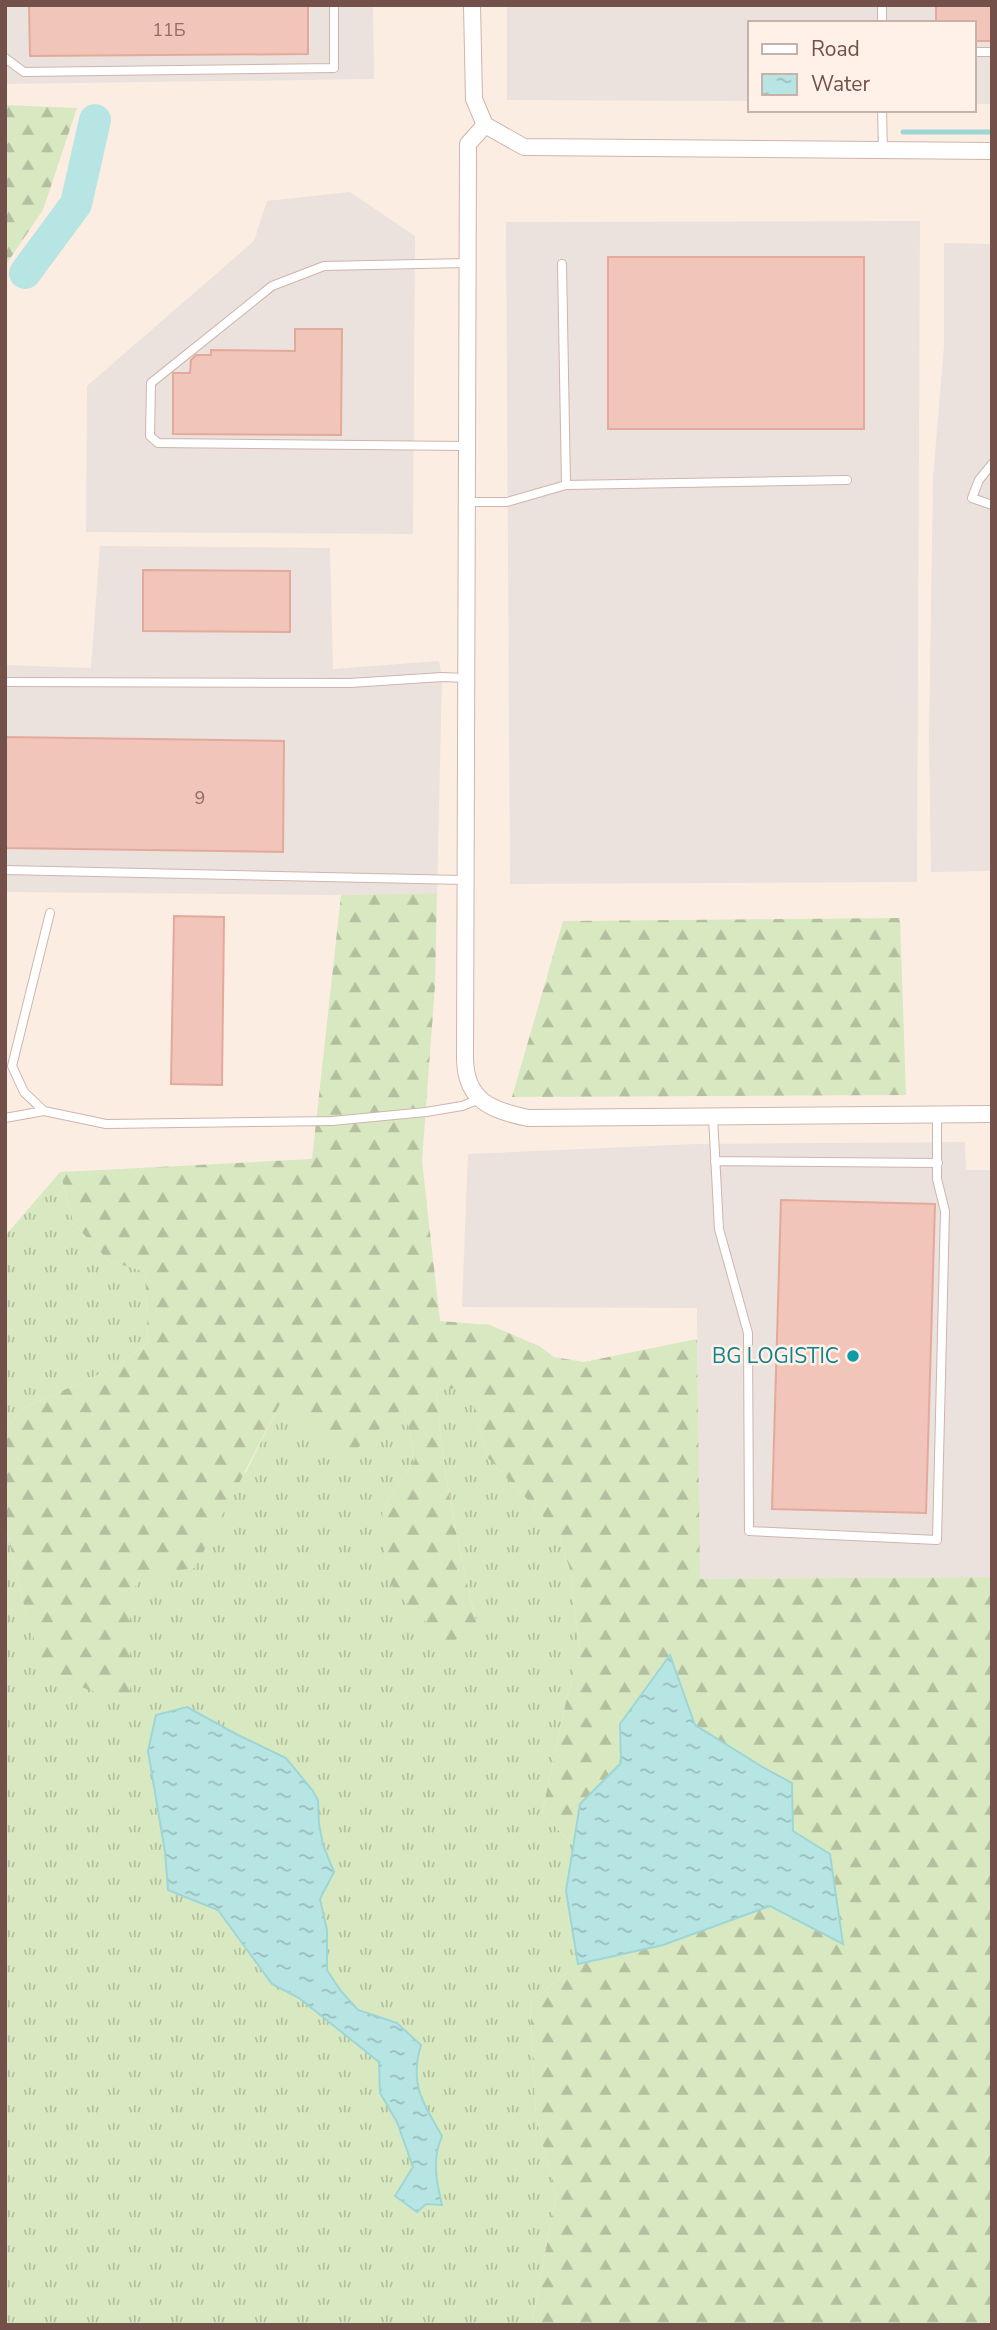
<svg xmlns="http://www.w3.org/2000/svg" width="997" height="2330" font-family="'Nunito Sans',sans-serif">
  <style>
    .industrial { fill: #ebe1dd }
    .grass { fill: url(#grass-tufts); fill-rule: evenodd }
    .forest { fill: url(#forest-firs) }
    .water { fill: url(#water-ripples); stroke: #9dd6d5; stroke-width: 2 }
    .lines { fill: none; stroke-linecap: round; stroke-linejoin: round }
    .stream { stroke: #9dd6d5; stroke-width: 5 }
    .river { stroke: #b7e5e3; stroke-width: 32 }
    .building { fill: #f1c5ba; stroke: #e3a99a; stroke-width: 2 }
    .lane-casing { stroke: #cfb5ac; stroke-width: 10 }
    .street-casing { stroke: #cfb5ac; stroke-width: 18 }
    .lane { stroke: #fff; stroke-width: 8 }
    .street { stroke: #fff; stroke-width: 16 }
    .culture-dot { fill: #0f9aa8; stroke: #fff1e7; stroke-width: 2.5 }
    .labels { text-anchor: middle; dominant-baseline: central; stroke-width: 5; stroke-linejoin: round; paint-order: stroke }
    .number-label { font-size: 18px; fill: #926d65 }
    .culture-label { font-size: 21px; fill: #0d838f; stroke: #fff1e7; text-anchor: end }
  </style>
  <defs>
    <pattern id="grass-tufts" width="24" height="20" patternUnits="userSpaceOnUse" patternTransform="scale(1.75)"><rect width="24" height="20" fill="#d8e9c1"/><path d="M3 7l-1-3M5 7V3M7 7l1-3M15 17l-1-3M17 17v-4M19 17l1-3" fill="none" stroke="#b4bf9f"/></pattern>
    <pattern id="forest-firs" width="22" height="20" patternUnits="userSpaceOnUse" patternTransform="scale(1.75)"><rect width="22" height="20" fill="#d8e9c1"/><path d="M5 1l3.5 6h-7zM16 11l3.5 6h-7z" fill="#b4bf9f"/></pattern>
    <pattern id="water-ripples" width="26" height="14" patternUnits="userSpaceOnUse" patternTransform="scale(1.75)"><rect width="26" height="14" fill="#b7e5e3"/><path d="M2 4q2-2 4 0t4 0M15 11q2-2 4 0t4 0" fill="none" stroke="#99bcba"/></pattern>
  </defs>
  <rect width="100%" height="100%" fill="#fcede2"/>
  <!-- industrial -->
  <path class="industrial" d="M5,5H373L374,79L5,84Z
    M507,5H992V104H974V23H750V101L507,100Z
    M350,192L415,236L413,534L86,532L87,386L254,241L267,201Z
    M920,221L917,882L510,884L506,222Z
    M944,243L992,244V871L931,872L929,737L933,478L944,346Z
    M100,546L330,548L333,669L439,661L442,677L437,893L341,895L5,892V665L91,668Z
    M965,1142L966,1170H992V1577L699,1579L697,1308L462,1307L468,1154L696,1144Z"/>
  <!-- grass -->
  <path class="grass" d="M60,1172L74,1224L110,1262L145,1271L148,1343L116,1367L21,1409L5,1431V1236Z
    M468,1386L488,1458L558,1532L570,1570L580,1653L567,1697L542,1813L573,1845L566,1891L578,1964L530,2002L536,2117L556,2197L531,2325H5V1524L27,1618L129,1705L130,1596L140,1576L246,1472L281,1402L379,1428L404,1407L415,1460L382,1508L477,1625C458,1547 442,1469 436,1390ZM187,1707L236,1734L286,1758L313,1791L318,1800L319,1824L323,1845L334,1872L320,1899L327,1930V1970L340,1990L358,2010L397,2023L421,2045C409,2084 422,2103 442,2136L434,2173L413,2168L397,2122L380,2093L379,2062L299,1998L272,1984L218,1910L168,1890L165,1852Z"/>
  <!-- forest -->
  <path class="forest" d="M5,105L77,108L43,210L5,266Z
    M437,893L435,986L422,1161L440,1321L490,1325L539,1346L554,1357L584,1362L697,1339L700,1579L992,1577V2325H531L556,2197L536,2117L530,2002L578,1964L663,1945L770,1905L842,1944L830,1855L793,1831L792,1783L764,1768L695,1725L670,1656L621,1724V1763L580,1804L573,1845L542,1813L567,1697L580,1653L570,1570L558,1532L488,1458L468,1387L436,1390C442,1470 458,1548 477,1625L448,1645L393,1589L384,1544L382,1508L415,1460L404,1407L344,1460L281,1402L195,1568L140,1576L130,1596V1705L46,1674L27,1618L5,1524V1431L21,1409L116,1367L148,1343L145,1271L110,1262L74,1224L60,1172L312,1159L341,895Z
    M900,918L906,1095L512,1097L563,921Z"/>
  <!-- water -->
  <path class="water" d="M670,1655L695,1725L764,1768L792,1783L793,1831L830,1854L843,1944L770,1906L663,1945L578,1964L566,1891L580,1804L621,1763L620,1724Z
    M187,1707L236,1734L286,1758L313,1791L318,1800L319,1824L323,1845L334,1872L320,1899L327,1930V1970L340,1990L358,2010L397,2023L421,2045C409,2084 423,2103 442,2136C432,2160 436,2180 442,2205L426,2204L417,2212L395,2196L413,2167L397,2122L380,2093L379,2062L299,1998L272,1984L218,1910L168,1890L165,1852L148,1751L156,1715Z"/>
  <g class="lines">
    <!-- stream -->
    <path class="stream" d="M903,132H992"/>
    <!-- river -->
    <path class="river" d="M25,273L76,204L95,120"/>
  </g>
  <!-- building -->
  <path class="building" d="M29,5H308V54L30,56Z
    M936,5H992V41H974V23H936Z
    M608,257H864V429H608Z
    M295,329H342L341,435L173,434V373H190L191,360L196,355H211V350L295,351Z
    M143,570L290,571V632L143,631Z
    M5,737L284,741L283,852L5,848Z
    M174,916L224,917L222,1085L171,1084Z
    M781,1200L935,1204L926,1513L772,1509Z"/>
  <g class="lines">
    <defs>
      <path id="lane" d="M882,5V23
        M974,52H992
        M5,58L24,72L334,68V5
        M882,110L883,152
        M467,263L324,266L272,286L151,383L150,436L158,443L467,446
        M562,264L566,485
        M992,464L979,480L972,498L992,505
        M467,502H507L566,485L847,480
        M5,682L350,683L442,677L465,678
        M5,870L464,880
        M50,913L12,1066L24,1092L44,1111L106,1124L332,1121L426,1112L462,1106L480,1099
        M713,1117L719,1229L748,1333L749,1531L937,1540L945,1211L937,1179V1115
        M5,1118L44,1111
        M715,1161L938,1163"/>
      <path id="street" d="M472,5L474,99L485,125L524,147L992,151
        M485,125L468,144L465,1059C466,1101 491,1110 528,1118L992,1114"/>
    </defs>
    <!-- lane casing -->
    <use href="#lane" class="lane-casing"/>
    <!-- street casing -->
    <use href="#street" class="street-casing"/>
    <!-- lane -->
    <use href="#lane" class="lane"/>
    <!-- street -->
    <use href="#street" class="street"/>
  </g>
  <!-- markers -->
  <circle class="culture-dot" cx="853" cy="1356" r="7"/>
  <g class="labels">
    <!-- number labels -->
    <g class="number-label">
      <text x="169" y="30">11Б</text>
      <text x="200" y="798">9</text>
    </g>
    <!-- culture labels -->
    <g class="culture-label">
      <text x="839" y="1356">BG LOGISTIC</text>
    </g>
  </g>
  <!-- border -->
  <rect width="997" height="2330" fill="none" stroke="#735049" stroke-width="14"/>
  <!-- legend -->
  <rect x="748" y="21" width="228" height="91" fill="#fff1e7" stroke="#c7b1a8" stroke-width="2"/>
  <rect x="762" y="44" width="35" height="10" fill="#ffffff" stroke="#c7b1a8" stroke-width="2"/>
  <text x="811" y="56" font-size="21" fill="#735049">Road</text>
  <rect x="762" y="74" width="35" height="21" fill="url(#water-ripples)" stroke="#c7b1a8" stroke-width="2"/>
  <text x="811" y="91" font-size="21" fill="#735049">Water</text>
</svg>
